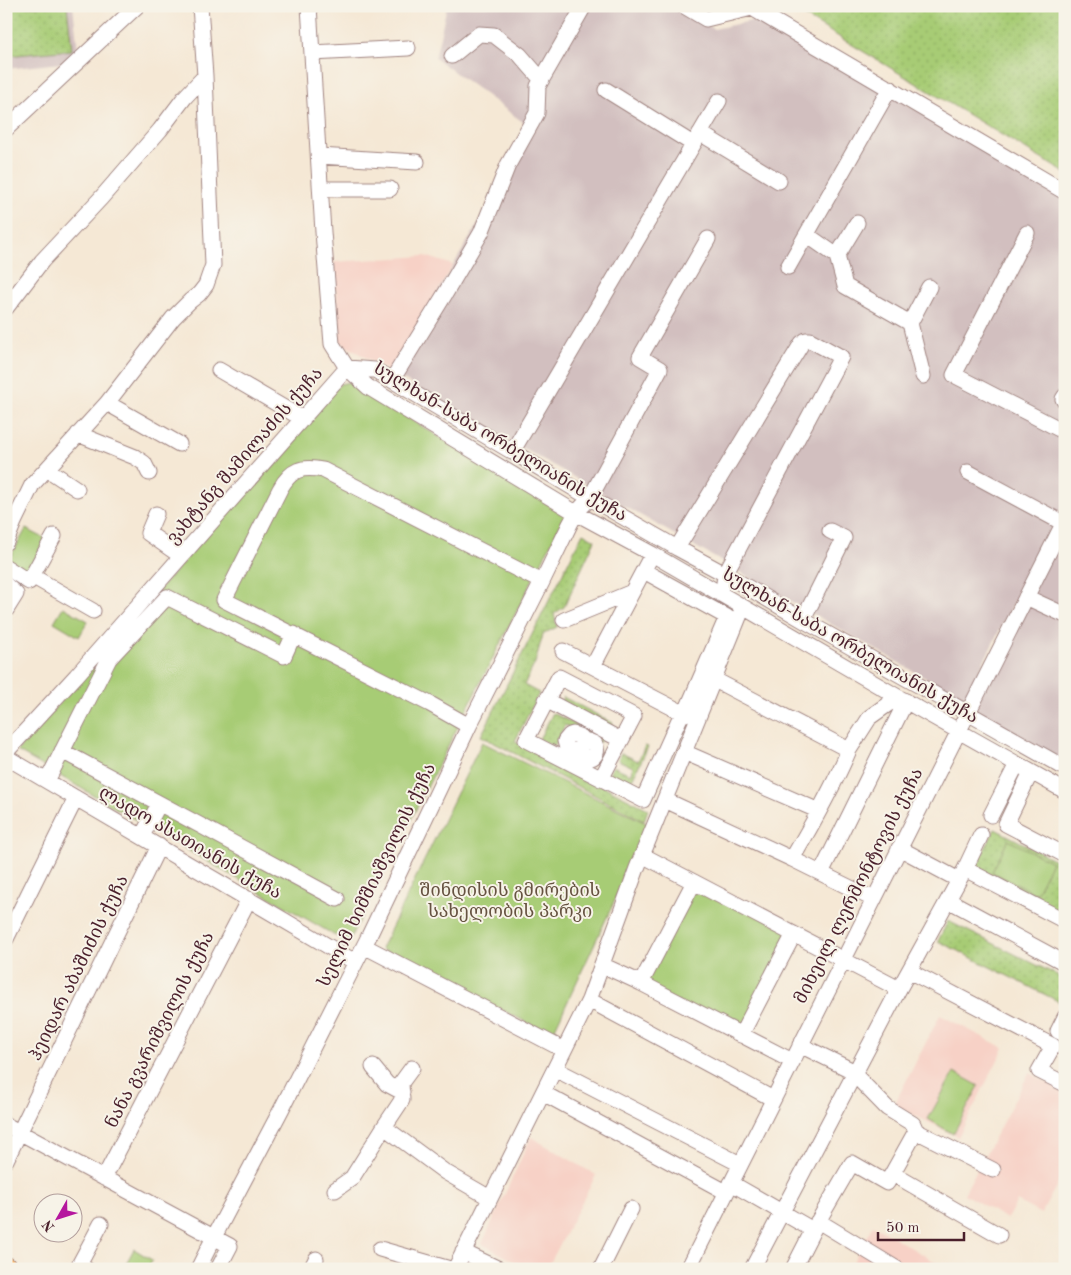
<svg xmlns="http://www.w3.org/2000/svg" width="1071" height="1275" font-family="'Old Standard TT','Noto Serif Georgian',serif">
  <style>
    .built { fill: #f7d1c6 }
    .industrial { fill: #d2bfbf }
    .grass { fill: url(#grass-dots); stroke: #787650 }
    .park { fill: #a7cc75; stroke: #787650 }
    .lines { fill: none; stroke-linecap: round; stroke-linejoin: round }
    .minor-casing { stroke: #a08480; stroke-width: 17 }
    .major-casing { stroke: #a08480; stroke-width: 22 }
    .minor { stroke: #fff; stroke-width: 15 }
    .major { stroke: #febc70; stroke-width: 20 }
    .labels { text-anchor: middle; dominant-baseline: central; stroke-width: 4; stroke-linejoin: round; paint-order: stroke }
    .street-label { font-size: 18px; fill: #4a1f2b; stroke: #f7f3e8 }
    .park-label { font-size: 18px; fill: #665341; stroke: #f7f3e8 }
  </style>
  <defs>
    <pattern id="grass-dots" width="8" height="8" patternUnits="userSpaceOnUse" patternTransform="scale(1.25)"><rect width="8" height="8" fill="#a7cc75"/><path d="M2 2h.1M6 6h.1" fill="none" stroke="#91af65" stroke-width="1.8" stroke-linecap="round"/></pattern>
  </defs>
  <rect width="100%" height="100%" fill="#f7f3e8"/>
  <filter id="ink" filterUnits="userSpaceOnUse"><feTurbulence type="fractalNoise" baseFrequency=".02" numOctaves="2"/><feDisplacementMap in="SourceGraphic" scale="10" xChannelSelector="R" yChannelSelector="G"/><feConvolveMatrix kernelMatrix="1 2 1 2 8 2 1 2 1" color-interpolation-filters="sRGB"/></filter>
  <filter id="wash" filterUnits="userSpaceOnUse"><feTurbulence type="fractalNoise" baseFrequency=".0096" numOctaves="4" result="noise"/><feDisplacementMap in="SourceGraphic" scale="20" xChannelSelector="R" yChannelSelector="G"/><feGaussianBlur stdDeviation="1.12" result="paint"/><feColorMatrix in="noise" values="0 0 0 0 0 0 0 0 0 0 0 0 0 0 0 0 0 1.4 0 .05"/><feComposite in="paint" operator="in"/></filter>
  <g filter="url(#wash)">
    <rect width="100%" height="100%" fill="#f5e8d5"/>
    <!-- built -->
    <path class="built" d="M425,256L453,265L390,372L340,342L334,262Z
      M940,1015L1004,1048L958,1137L894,1105Z
      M1029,1073L1065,1092V1170L1041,1214L1017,1201L1007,1219L964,1194Z
      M531,1137L596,1175L547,1269H528L482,1244Z
      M873,1225L947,1269H844L846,1265L851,1266Z"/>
    <!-- industrial -->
    <path class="industrial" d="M6,6H73L79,61L6,69Z
      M447,6H675L714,29L760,19L1065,196V502L964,700L390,372L534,130L435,58Z
      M1065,522V764L972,712Z"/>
    <!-- grass -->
    <path class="grass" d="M6,6H67L72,50L6,56Z
      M806,6H1065V173L801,14Z
      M583,533L595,540L564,607L554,614L557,627L543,634L535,663L524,685L539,693L515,741L648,809L644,821L481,736Z
      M563,697L613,723L610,730L560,704Z
      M553,713L602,738L599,743L565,725L554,747L539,739Z
      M645,746L648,747L628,788L607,778L613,766L630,774L633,767L618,760L621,753L638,761Z
      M995,829L1065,865V916L974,870Z
      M948,921L1065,979V996L1062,1003L938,941Z"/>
    <!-- park -->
    <path class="park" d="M349,382L566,514L348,943L17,751L340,384Z
      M26,529L46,539L28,572L8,561Z
      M63,607L88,621L79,637L54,622Z
      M482,742L650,825L552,1035L381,949Z
      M1008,840L1052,862L1036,894L992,872Z
      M694,882L794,934L741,1035L641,983Z
      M954,1072L979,1086L953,1134L928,1119Z
      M134,1249L152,1260L147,1269H123Z"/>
  </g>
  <g filter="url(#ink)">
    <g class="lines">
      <defs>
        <path id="minor" d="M309,6L323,232L332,344L347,368L368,387L576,513L652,554L898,697L1065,791
          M684,6L706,19L752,8L1065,192
          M312,53L408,48
          M452,56L479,34L494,35L520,55L541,79
          M606,90L693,144
          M6,129L137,6
          M700,133L779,181
          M319,156L417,162
          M321,189H390
          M1027,233L954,375L1065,432
          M807,235L837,256L845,286L910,323L929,287
          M837,256L857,223
          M788,267L890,88
          M6,308L42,261L101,198L160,130L185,97L205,76
          M910,323L923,376
          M347,368L375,370L590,498L677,548L725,574L803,620L1065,768
          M219,370L303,419
          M392,380L445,294L481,233L508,165L537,113L538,86L584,6
          M1065,396L1063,399L1065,400
          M107,403L179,444
          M78,434L135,457L144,463L149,473
          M512,452L719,101
          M47,469L77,489
          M968,472L1063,523
          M156,514L148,533L181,556
          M54,536L32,576L93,611
          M6,542L14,522L32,485L107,403L173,318L190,301L199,294L206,285L213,265L205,76L200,6
          M677,548L802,343L806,340H810L841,357L725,574L724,583
          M6,567L29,582L32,576
          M6,585L16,594L6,610
          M1026,597L1065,615
          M564,620L632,592
          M803,620L844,538L830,531
          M563,651L685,714L727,617L644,571
          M593,666L648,562
          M713,679L849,750C833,788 813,823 792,859L873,899
          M546,700L621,740
          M469,726L430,704L224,600L280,489C291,469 302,466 323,470L542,582
          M573,734L581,737L582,743L588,741L595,744C602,759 582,765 580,749L574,751L567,748L565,741L570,735Z
          M849,750L870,717L898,697
          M62,751L337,899
          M6,752L76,676L347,368
          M684,752L819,811
          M6,757L355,962
          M1031,772L1006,824L1065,855
          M601,779L634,716L559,677L526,740L643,800L682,713
          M47,781L109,659L167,597L284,656L294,634
          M665,800L792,859
          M991,815L1017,764
          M142,836L159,804
          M899,848L959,880L948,900L1065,963
          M642,855L899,989
          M965,869L981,835
          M821,873L906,701
          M959,880L965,869L1065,921
          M6,939L76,798
          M364,946L564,1050
          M602,965L641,983L792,1061
          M909,971L1053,1046L1039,1071L1065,1084
          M641,983L694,882
          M589,1000L773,1099
          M1065,1017L1058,1031L1065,1034
          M741,1035L794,934
          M373,1067L387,1084L402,1092
          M412,1068L401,1083L402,1100L384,1127L445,1172L490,1198
          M555,1069L740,1164
          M543,1093L726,1192
          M6,1125L230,1246L218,1269
          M916,1131L993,1170
          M6,1160L159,846
          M893,1174L999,1235
          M104,1178L249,899
          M731,1183L813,1230L852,1163L887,1183L916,1131L913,1124L887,1108L849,1069L800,1045
          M335,1190L352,1178L384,1127
          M818,1221L897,1269
          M380,1249L450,1269
          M463,1252L499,1269
          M86,1269L79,1265L101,1224
          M198,1269L214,1237L281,1110L368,938L469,726L542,582L570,524L576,513L590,498L660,369L640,357L708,239
          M311,1269L316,1259
          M455,1269L589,1000L637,868L743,607
          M601,1269L631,1209
          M688,1269L1065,520
          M752,1269L899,989L948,900
          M793,1269L813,1230"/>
        <path id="major" d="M6,1267L8,1269"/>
      </defs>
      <!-- minor casing -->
      <use href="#minor" class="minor-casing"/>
      <!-- major casing -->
      <use href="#major" class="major-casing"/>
      <!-- minor -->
      <use href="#minor" class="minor"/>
      <!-- major -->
      <use href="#major" class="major"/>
    </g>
  </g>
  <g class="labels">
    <!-- street labels -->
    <g class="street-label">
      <text transform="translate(500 442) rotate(31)">სულხან-საბა ორბელიანის ქუჩა</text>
      <text transform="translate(245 456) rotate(-49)">ვახტანგ შამილაძის ქუჩა</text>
      <text transform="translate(850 646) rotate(30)">სულხან-საბა ორბელიანის ქუჩა</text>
      <text transform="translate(190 843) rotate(30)">ლადო ასათიანის ქუჩა</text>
      <text transform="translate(377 875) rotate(-64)">სელიმ ხიმშიაშვილის ქუჩა</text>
      <text transform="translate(859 886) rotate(-63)">მიხეილ ლერმონტოვის ქუჩა</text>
      <text transform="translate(79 968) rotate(-64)">ჰეიდარ აბაშიძის ქუჩა</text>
      <text transform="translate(160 1030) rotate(-63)">ნანა გვარიშვილის ქუჩა</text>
    </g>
    <!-- park labels -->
    <g class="park-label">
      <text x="510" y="891">შინდისის გმირების<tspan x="510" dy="21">სახელობის პარკი</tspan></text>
    </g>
  </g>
  <!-- margin -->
  <rect width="1071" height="1275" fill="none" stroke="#f7f3e8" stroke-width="25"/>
  <!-- north arrow -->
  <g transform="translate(58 1218) rotate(231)"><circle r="24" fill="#f7f3e8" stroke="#b29e9c"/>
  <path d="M0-4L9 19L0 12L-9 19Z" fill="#b5179e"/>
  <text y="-8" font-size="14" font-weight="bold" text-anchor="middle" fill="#4a1f2b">N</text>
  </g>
  <!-- scale -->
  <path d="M878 1232v8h86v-8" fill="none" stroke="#4a1f2b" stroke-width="2.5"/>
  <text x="886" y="1232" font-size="15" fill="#4a1f2b" stroke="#f7f3e8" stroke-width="4" paint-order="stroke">50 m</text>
</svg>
